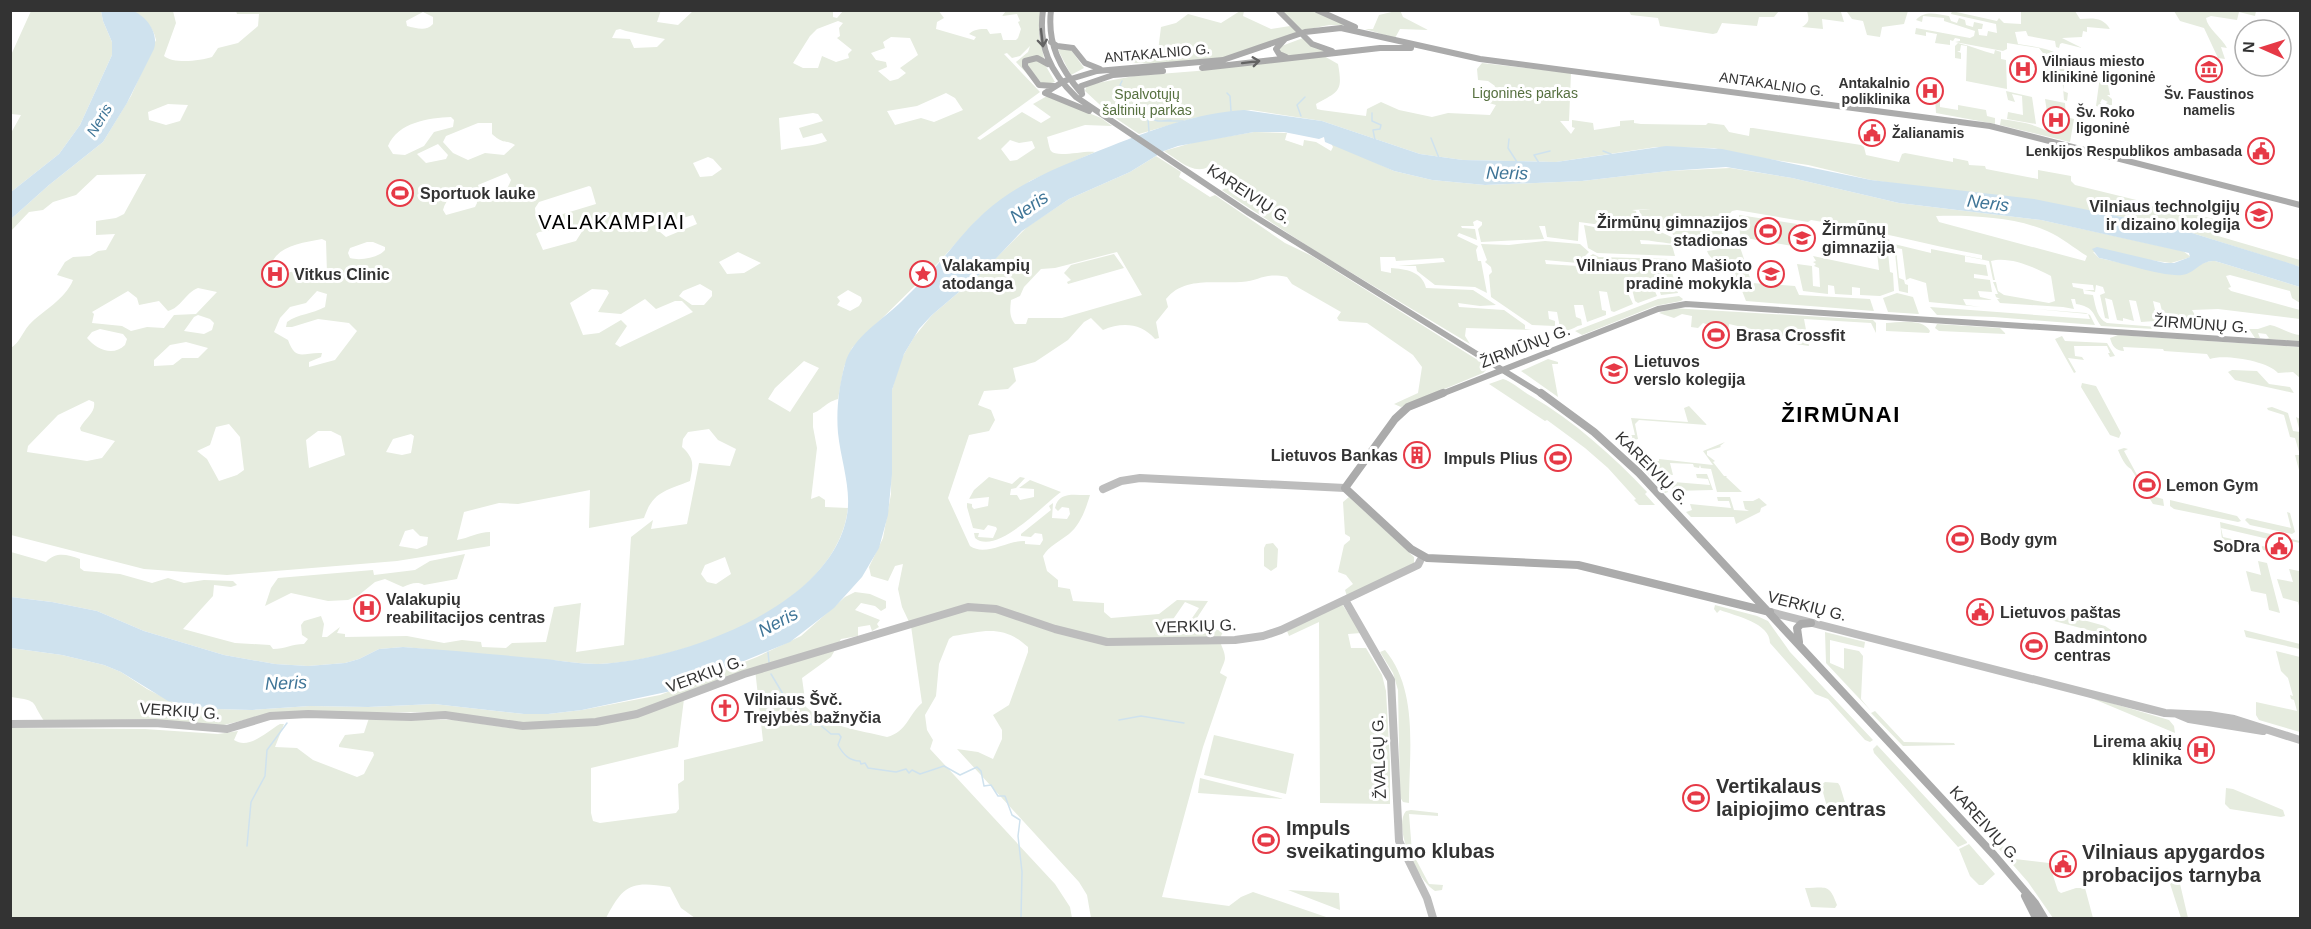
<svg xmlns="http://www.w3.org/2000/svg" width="2311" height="929" font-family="Helvetica,sans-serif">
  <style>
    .green { fill: #e6ecdf; fill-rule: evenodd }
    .water { fill: #cfe2ee }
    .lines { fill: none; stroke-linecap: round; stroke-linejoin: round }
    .stream { stroke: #cfe2ee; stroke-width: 1.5 }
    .secondary { stroke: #bdbdbd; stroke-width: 8 }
    .primary-far1 { stroke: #ababab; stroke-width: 6 }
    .primary { stroke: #ababab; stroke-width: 8 }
    .oneway { stroke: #636363 }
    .labels { text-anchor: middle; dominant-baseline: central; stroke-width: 6; stroke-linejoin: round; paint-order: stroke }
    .far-street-label { font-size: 14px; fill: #333; stroke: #fff }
    .far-poi-label { font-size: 14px; font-weight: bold; fill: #333; stroke: #fff; text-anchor: start }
    .far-park-label { font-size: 14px; fill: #56703f; stroke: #fff }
    .far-water-label { font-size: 15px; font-style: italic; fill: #3f7597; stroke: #fff }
    .poi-label { font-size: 16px; font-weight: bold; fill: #333; stroke: #fff; text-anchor: start }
    .street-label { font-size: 16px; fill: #333; stroke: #fff }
    .water-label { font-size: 18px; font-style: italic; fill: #3f7597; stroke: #fff }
    .quarter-label { font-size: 20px; letter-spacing: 1.5px; fill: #000; stroke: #fff }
    .near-poi-label { font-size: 20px; font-weight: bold; fill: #333; stroke: #fff; text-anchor: start }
    .district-label { font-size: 22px; font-weight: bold; letter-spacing: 1.5px; fill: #000; stroke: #fff }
  </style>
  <rect width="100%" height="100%" fill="#fff"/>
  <!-- green -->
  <path class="green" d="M661,10L657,22L678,25L693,11H833V17L837,18L843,11L938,10L944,18L937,22L936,29L974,40L976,37L969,34C975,29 979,29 987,29L990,34L1001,33L1003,40H1016L1018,38L1021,29L1018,22L1020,21L1017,14L1002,16L1006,11H1041L1039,35L1044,58L1031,57L1024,68L1029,76L1016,62L1028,52L1030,46L1020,56L1012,58L1007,53L1004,54L1040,92L977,138L980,140L1022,112L1041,123L1051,117L1033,104L1047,96L1101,118L1112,126L1085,125L1047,137C1048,140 1049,148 1051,151C1057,158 1085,150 1095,152L1030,181L979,218L937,264L852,348L844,367L838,399C824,403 823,410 813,413V427L817,448L811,499L819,496L825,500V507L848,508C837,607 683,661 598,664C581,664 565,661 548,660C527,657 506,657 484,655C457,653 430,649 403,647L379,649L359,659L345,663L308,666L275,664L224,655L144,631L97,611L52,602L11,597V552L46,562C57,551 67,555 80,559V568L84,571L120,574L152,583L168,578L184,583L204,580L233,581L237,585L231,587L214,585L213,596L183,629L235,643L270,645L273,649C285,649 292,644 304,644L308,639L302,635L301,625L304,621L321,616L324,624L322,637H327L340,627L337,633L345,634V637L407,636L444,643L462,640L481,642L482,647L506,648L512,643L546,642L554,607L581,603L576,652L624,645L631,537L653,520L651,529L687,524L699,463L730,466L736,449L718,440L709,429L688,432L683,439L682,447C695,459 693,465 690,481C666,491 653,491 644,518L589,528L590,490L518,504L499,503L464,512L457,540C469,538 478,532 490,532V546L397,561L227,575L144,569L11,535V348C20,342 22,333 29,325C43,310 65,300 73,280L57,275L65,262L73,257L90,256L98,251L106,250L115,234L96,235V221L116,218L124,214L146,174L97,175L76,195L53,202L43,210L29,212L11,231V219L49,185L103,142L131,96L156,40C153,25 143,19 132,11H173L176,23L164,56C173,64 200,61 212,57L218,48L238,43L258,26L259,14H237L236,11ZM423,12L433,17V24C426,32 416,28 407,26L406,21ZM838,21L843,23L839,28L840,36L837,38L852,50L848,54L849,58L836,62L822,56L818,68H803L793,63L810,36L817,29ZM620,29L626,31L665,39L657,47L634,48L630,39L612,38L616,30ZM891,37L910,38L918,55L900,68L906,73L898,79L890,81L878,71L887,67L886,62L876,60L871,53L885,48L883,42ZM946,93L955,98L963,110L934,122L921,118L895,125L887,111L917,106ZM168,104L188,105L180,121L166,125L149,120L148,112ZM813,113L818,114L823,121L799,128L803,138L822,133L827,141C811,147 797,146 781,150L779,118ZM451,117L454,120L453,127L434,132L424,146L405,155L393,154L388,146C398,122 429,118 451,117ZM478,123H492V134C504,145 505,139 515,145L504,155L485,153L468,160L453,153L443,142L446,136ZM1010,140L1019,143L1032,141L1035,148L1017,160L1010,161L1001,149ZM438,144L448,155L446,159L426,163L417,154ZM708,157L713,159L722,169L712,176L700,177L693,163ZM507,173L511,180C506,194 498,199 482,199L478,185ZM589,186L591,187L596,204L543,220L536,219L535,208L539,202ZM468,191L475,194L477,203L475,207L446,215L443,210C446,198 456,192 468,191ZM693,215L697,224L666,237L660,232L672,221ZM575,226H580L583,230L576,241L543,250L536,234L539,232ZM322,239L326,241L327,274L306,279V268L268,278C270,246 297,244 322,239ZM367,242H373L385,247V250C378,258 360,261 350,258L348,253L350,248ZM738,252L761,263L744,273L727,274L719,262ZM700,284L712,291V296L704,305H692L679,296L683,291ZM198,288L217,292L196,314L174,315L164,328L147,327L131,331L122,326L92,323L94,314L92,312L128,291L137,298L139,305L159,301L168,311C181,308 185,293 198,288ZM592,289L607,290L609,293L598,312L621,314L645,299L656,309L675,301H682L693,312L620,347L615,344L627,326L621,320L599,333L583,335L570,303ZM848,290L861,297L862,301L859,306L850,311L837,305L840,301L837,297ZM317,291L327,294L325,307C312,314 298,314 287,322L286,327H292L318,319L349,323L357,331L335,360L309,367V362L321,357L322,353C303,352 296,362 288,340L274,332L280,318L290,307L306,303ZM198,315L210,319L214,323L212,330L204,334L184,331L194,317ZM100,329L123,334L127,339L125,345C113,357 96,349 87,338L92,332ZM186,342L208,348L198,358H182L173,365L154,366V360L170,345ZM804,361L819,368L790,412L768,399L775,388ZM89,400L94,402C96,413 85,418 80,428L81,431L115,441L102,458L87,461L27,452L28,446L58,415ZM229,424L240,437L244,470L237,475L219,481L207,459L197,451L210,445L216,427ZM318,431H331L341,436L345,455L309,468L306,440ZM411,434L414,436L411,453L402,455L386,452L393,439ZM413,529L420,536L428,537L427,545L417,549L399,546L405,531ZM725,557L731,574L716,584L707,582L701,574L705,565Z
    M1400,10L1403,17L1428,30L1400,29L1395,38L1365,29H1373L1379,15Z
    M31,11H101L103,21L112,42V55L80,125L59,154L11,192V133L21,115L11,114V55Z
    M1240,11H1244L1243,16L1271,29L1290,26L1298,32L1225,58L1158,64L1118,62L1119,58L1154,56L1158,51L1161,27L1176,23L1188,14L1221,23Z
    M1280,11H1314L1347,25H1329L1300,31Z
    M1779,11L1774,17H1759L1757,26L1722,23L1717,33L1713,34L1660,26L1658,18L1631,15L1629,11Z
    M1807,11V10L1908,11L1904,24L1882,27L1880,37L1867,35L1863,21L1852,19L1847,12H1841L1844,22L1822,19L1823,29L1802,27C1810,22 1809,19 1807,11Z
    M1952,11L1997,21L1999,18L2004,23L2021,24V11H2075L2080,19C2093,18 2103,17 2110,29L2087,27V32L2083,31L2082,37L2062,38L2082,48L2062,43L2060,44L2059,48L2056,47L2055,41L2028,36L2026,31L2015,32L2018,44C2038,47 2058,50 2074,63L2071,77L2065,76L2063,91L2068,93L2067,101L2064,100L2062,75L2044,72L2043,53L2039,48L2007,43V49L2003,51L1955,42L1960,41V39L1955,38L1953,41L1950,40V45L1935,43L1937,34L1926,32V36L1915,34L1916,28L1970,38L1974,36L1975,31L1944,21V18L1923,16L1922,22L1916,20C1924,10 1937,14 1949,16L1951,21L1957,23L1959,18L1965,20L1966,25L1973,27L1974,22L1983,24L1982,29H1978L1979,35L1987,36L1988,31L1997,33L1996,24L1951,14Z
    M2174,11H2256L2255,16L2239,12L2237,20L2211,16L2206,18C2207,28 2222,38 2227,48L2221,47L2225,59L2218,58L2204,28L2180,21Z
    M1303,38L1337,52L1288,56L1280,53L1279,47Z
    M1958,43C1971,46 1982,51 1994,54L1995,50L2001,52V59L2006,60L2007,89L1966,81L1967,46L1961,45L1960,51H1957L1961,53V59L1955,58V46Z
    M1069,47L1084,68L1071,75L1058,50Z
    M1324,56L1338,64C1343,92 1339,91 1316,104L1317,109L1321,110L1366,116L1367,109L1381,102L1399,110L1432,117L1448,113L1490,115L1496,105L1489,103L1495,86L1488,81L1478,80L1477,69L1482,63L1571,73L1569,121H1560L1571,134L1575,128L1572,127V120L1593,123L1594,130L1620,126V121L1634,120V123L1641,124L1706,125L1708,123L1724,125L1729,132L1749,136L1750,128H1753L1861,145L1864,147L1866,155L1899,162L1902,154L1905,153L1953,162V158L1968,161L1969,165L1985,166L1986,169L2038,179V170L2071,176V181L2075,185L2218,220V236L2300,260V267L2192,233L2113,215L1871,180L1808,165L1742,155L1714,148L1656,147L1556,162L1463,160L1420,154L1322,121L1251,110L1194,118L1139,134L1111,115L1085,91L1087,85L1134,76L1197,71Z
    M1028,61H1043L1055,82L1043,85L1027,66Z
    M2117,74L2135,80H2117L2116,84L2108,85L2110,95H2107L2112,99V105H2108L2106,103L2108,102L2102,99L2100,103L2109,109L2131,110L2132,117L2096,106L2100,76L2117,78Z
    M2006,91L2032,97L2036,124L2007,119L2008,112L2023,115L2022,96L2012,94L2015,102L2008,100Z
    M1935,98L1940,99V107L1958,110V105L1986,110L1987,116L1995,118V124L1936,113Z
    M2045,99L2065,103L2066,117L2074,119L2070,142L2000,125L2001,119C2013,121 2025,122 2035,126C2045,129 2050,135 2062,131L2064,127L2048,124L2047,116L2051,115L2047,112Z
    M1254,132L1287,133L1285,140L1303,146L1304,140L1316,142L1331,151L1333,147L1331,143L1335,144L1394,171L1432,180L1485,185L1582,181L1668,171L1730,168L1792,178L1899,203L2041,220L2183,251L2191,257L2171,263L2093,252L2099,258L2176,275C2192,274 2199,260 2215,261L2300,287V303L2292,298L2290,291L2230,275L2226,276L2231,287L2228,288L2231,291L2300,310V319L2218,309L2192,310L2202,327L2171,322L2170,324L2165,323L2160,303L2153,301L2158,323L2155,321L2141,322L2136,301L2129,300L2134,321L2123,318V321L2117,320L2112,300L2105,298L2109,319L2105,318L2100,295L2105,293L2103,287L2096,285L2095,292L2084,290H2094L2093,285L2072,283L2073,287L2083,289L2084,294L2093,295C2096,308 2097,318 2107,323L2220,332L2221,330L2225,333L2101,326C2092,313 2094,307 2076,304L2075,299H2071L2074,309L2063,307L2000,303L1997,299H2000L1996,297L1995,294H1998L1993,282H1996L1998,291L2004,295L2049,303L2055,301L2051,276C2034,267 2009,256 1991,261L1995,280H1993L1989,261L1965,256V262L1986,265L1988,276L1974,274V278L1990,280L1992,292L1978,291L1980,297L1993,300L1963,299L1966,305L1981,307L1929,302L1926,283L1910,278L1906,280L1902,249L1896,248L1899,278L1904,280L1905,284L1908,285V293L1899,291L1894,244L1931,253V249L1982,259V255C1923,244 1871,229 1811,220L1808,222L1737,210L1732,211L1728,216V241L1730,244H1739L1745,262C1731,261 1712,266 1707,251L1720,249C1703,248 1682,248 1671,232L1674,228L1671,226L1662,230L1643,221L1639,210L1651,209L1632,210L1636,211L1638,221L1594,224L1579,222L1578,241L1547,237L1545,226H1539L1544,239L1481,242L1478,229L1482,225V222L1477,220L1473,222L1474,226H1461L1462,228L1475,229L1477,240L1459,233L1457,236L1478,246L1476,250L1478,261H1481L1487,293L1475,287L1435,285L1417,271L1416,266H1398L1445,262L1443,258L1396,261L1395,257H1380L1381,271L1391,273V268C1405,269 1422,271 1426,288L1473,290L1496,305L1480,306L1458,303L1459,307L1504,310L1525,325V329L1532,330L1466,328L1465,336L1470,344L1317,252L1226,193L1222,190L1233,184L1215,172L1212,173L1208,167C1193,175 1177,159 1164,151L1195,142ZM1936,216C1971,215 2015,217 2047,231C2061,237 2074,248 2087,256L2085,261L1939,222Z
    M1156,156L1181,172L1179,177L1210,197L1215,195L1285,243L1312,256L1484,364L1486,370L1483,373L1401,407L1394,404L1418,393L1422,367L1413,355L1367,323L1339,321L1337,318L1341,312L1292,284L1287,277C1263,272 1261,281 1241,282C1216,284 1184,276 1166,299L1168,307L1156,322L1159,338L1155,339C1141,323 1122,322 1103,330L1091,318L1084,322L1068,340L1035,362L1013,368L1016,381L1008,389L984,391L978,405L991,410L995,420L989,431L969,435L948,498L970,546C986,557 1007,540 1025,541V544L1040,545L1043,540L1042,534L1035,533L1031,537L1021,536V534L1051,510L1049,506L1053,503L1052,518L1067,519L1070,514L1069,508L1062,507L1058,511L1055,508C1059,490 1076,496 1090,495C1086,508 1081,524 1069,534C1060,541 1049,546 1043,556L1047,571L1058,580V587L1070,589L1073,601L1104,603V612L1111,618L1159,614L1177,600L1208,601L1193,624L1208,626L1223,632C1216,643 1225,647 1225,658C1225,662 1221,669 1220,673L1227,677L1203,747L1162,897L1229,906L1241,897L1253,892L1329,918H1091L1087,895L1079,882L957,749L978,752L993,759L1002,739V730L993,715L1009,705L1028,652V647C1003,624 984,631 953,636L949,639L939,664L936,696L925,715L927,730L933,740L930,749L1055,884L1070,907L1072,918H695L681,908L670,887C631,881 624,884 606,918H11V728L145,729L218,734L238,731L234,740C249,750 266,732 280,724H284L275,747L297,748L313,760L357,777L364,774L374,755L373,752L339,747V745L345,735L364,733L369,718L455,720L516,729L558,728L600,724L684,699L678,747L591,768V813L593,821L600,823L676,813L679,809L678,784L684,780V760L763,741L755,669L642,710L587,721L535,724L441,712L272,713L220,726L148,719L45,722C30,702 41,701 11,697V648L62,655L104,665L121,672L147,689L175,703L215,709L252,710L310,706L368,707L434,704L524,714H548L582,710L660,695L757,657L801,636L845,597L855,592L870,594L886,601V608L881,611L875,606L861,603L855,610L880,620L877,624L879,627L872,631L870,625L858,627V636L841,639L831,657L802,678L806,707C828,727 859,730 887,737C907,732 908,715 922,703L911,626L902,607L898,589L903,564L895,566L888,581L871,576L869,567L883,538L891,494L892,390L900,361L914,337L932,315L979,275L1027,227L1069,199L1130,172ZM1117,252L1142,295L1062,318H1028L1026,324H1015C1009,316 1010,310 1011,300L1020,296L1024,287L1041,269L1055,268ZM1185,602L1199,608L1188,624V634L1165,635L1167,628Z
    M1739,215L1797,224L1798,247L1740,237Z
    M1642,223L1684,243C1674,246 1653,240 1640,240L1641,244L1672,245L1675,256L1597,253L1588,248L1584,225L1599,228Z
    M1875,234L1890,240L1887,242L1890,272L1893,273L1894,291L1880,296L1860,295V288L1852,287V295L1835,294L1834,286L1828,285V294L1803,291L1797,264L1812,266L1813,286L1820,287L1819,268L1814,266L1816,264L1813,262L1816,261L1813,256L1879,270Z
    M1545,241L1580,244L1589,252L1578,263L1545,260L1546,264L1578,266L1580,270H1586L1584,260L1593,254L1599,257L1669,259L1674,268L1671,269L1678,293L1661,295L1657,283L1651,282L1657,296L1638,303L1635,301L1632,289H1626L1633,304L1614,312L1611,311L1607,292L1599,291L1602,310L1606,311V315L1587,322L1583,305H1574L1576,317L1581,319L1582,325C1574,326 1569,334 1560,328L1557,312L1548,311L1549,319L1555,321V326L1532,325L1491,297L1489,275L1492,272L1491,267L1485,262L1487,260L1481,244L1509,245Z
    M1114,254L1124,268L1068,284L1067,282L1071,280L1064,273L1071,265Z
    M1731,263L1745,264L1752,283L1795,286L1799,295L1870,299L1874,311L1746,301Z
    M1897,293L1913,297L1919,314L1888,312L1883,298Z
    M1679,296L1683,299L1681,301L1655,306L1582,335L1575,331L1658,299Z
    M1930,307L2090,319L2088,314L2035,309L2086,313L2090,315L2095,325L1994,317L1937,315Z
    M1672,308L1873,320L1876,323V333L1871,323L1804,319L1809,346L1796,344V339L1729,324L1728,331L1703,323L1698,328L1691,327L1692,316L1682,314L1674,318L1659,313Z
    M1886,323C1899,322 1923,318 1930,331L1929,333L1886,331Z
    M1937,324L2000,328L2006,334L1939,331L1935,328Z
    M2270,325C2279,326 2288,334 2300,335V341L2266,339L2269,338L2266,334L2258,333L2260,338H2255L2249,329H2258Z
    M2118,335L2300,347V378L2293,372L2278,373C2267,361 2225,354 2210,359L2207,354L2164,351L2163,349L2123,347L2124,351C2116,351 2112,346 2110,338Z
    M2062,336L2065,341L2107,343L2115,356L2110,357L2108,353H2110L2107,346H2074L2075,356L2082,357L2084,360L2068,358L2076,372L2074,373L2055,339Z
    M1548,359L1558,362V364H1552L1558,397L1521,371Z
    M2232,370L2257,371L2269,384L2290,387L2294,393L2235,380L2228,372Z
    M1503,379C1513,382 1522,391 1531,396C1574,421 1613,456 1647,492L1645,494L1655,505H1639L1634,500L1636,499L1608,468L1585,448L1547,420L1545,421L1489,384Z
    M2082,383L2096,386L2121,433L2119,438L2110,435L2081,387Z
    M1689,406L1707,425L1639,420L1635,424L1638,439L1625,442L1621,440L1620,435H1635L1631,418L1688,422L1684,408Z
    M2272,407L2288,413L2293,431L2300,432L2296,417L2300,419V474L2295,455H2300L2295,438L2290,437L2284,415L2268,410L2267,408Z
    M1725,442L1720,446L1721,447L1707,451V455L1715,461L1713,462L1724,476H1727L1726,477L1742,492H1717L1711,469L1701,468L1700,465L1699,468L1694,467L1693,464L1670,463L1673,475L1660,474L1662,481L1710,485L1708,479L1697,478L1696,474H1707L1713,490L1673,491L1670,485H1664L1668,492L1665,493L1627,451L1639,446L1642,456L1645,457L1646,461H1659V459L1713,465L1703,451Z
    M2124,448L2128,449L2124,451L2148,495L2163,499L2164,506L2153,504L2131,469C2125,466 2121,457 2118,450Z
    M989,477L1012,484L1020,477L1025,478L1016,488L1011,489L1010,495H1017L1020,500L1034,497V489L1019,488L1030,480L1061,492C1043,505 996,556 975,538L974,533H979L978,537L993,538L997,529L996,527L988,525L984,530L973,528L967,507V503L972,504V507L974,509L988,506L989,497L969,499L974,490Z
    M1349,497L1414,557V564L1347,596L1345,590L1353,584L1346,575L1338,572L1344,545L1350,540V537L1345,534L1343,502Z
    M1717,497H1730L1734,510L1749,511L1745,509L1743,501H1753L1759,498L1767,505L1761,508L1760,512L1736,524L1734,517H1691L1686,512L1692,510L1690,504L1731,508L1729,501H1718Z
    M2170,500L2237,516L2241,521L2238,522L2174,509L2170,506Z
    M2287,512L2290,513L2295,532L2292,534L2250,525L2245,520L2247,518L2291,528Z
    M2220,522L2300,541V543L2281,539V542L2221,528L2223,537L2284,551V555L2222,540Z
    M1273,543L1278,549L1277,567L1271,571L1264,566V548L1266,544Z
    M465,554L457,579L424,585C417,581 410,584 403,587L385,579L375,582L359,595L348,600L328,601L291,593L265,606L271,588L278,578L373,570L374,575L415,570L430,561Z
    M2258,561L2267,563L2280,613L2269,610L2266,594L2251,591L2246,571L2261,575Z
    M2289,569L2299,571L2300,610L2298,602L2283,598L2277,579L2293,582Z
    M1342,604L1361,633L1348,634L1351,648H1366L1382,675L1386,691L1390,762V804L1320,803L1319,622L1289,636L1287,631Z
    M1715,605L1757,616L1768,621L1790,652L1873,740L1870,742L1865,740L1828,699L1815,694L1770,643C1770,623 1736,616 1720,610L1717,613L1714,609Z
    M2033,606L2105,626L2111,630V636L2039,617L2032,613L2030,607Z
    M2244,630L2300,644V649L2246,637Z
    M1825,632L1865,642L1864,648L1830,640V663L1844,669V648L1859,651L1863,656L1861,699L1871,711L1826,663Z
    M1385,650C1419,691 1409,753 1409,803L1403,802L1400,797L1398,690L1393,673L1380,652Z
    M2276,651L2300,657V732L2259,720L2256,715V702L2297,711L2294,700L2291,699L2290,695L2293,696L2288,678L2281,671Z
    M2084,695L2169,720L2174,726L2175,733Z
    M1875,711L1904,742L1954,743L1955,745L1903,746L1871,713Z
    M1214,735L1294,754L1286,794L1204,775Z
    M1877,745L1967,842V843L1958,847L1874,753L1873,749Z
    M1200,778L1284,799L1198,793Z
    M1825,782L1838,783L1840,786L1850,819L1830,818L1821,785Z
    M2226,788L2233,789L2283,810L2285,816L2281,817L2230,809L2225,804Z
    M1411,810L1438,813V816L1409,814L1412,852L1429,884L1443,885L1442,890L1435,891C1418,881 1392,828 1406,811Z
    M1969,844L1995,874L1983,885H1979L1970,876L1959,849Z
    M2003,846L2015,859L2049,863L2058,891L2061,893L2076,888H2085L2093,918H2053L2028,882L1999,849Z
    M2165,868L2177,871L2188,918H2181Z
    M1805,888C1826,888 1829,883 1837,905L1835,908L1811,907Z
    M1288,890L1339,893L1340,910Z"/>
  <!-- water -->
  <path class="water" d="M101,11C110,10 123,8 131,10C147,16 159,33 154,49L127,103L103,142L49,185L11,219V192L59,154L80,125L112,55V42L103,21Z
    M1244,110L1322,121L1420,154L1463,160L1556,162L1666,146L1722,149L1871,180L2034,199L2113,215L2192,233L2292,264L2300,267V287L2215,261C2200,260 2196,273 2182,275C2163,277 2120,262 2099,258L2092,249L2097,247L2165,263H2174L2190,257L2189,253L2041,220L1899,203L1792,178L1726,167L1668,171L1582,181L1485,185L1432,180L1394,171L1325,142L1324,137L1319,139L1284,132H1254L1178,146L1164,151L1130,172L1069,199L1022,231L986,269L932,315L919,329L904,354L892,390V474L888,515L879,548L862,577L834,608L790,642L671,691L582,710L548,714H524L434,704L368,707L310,706L252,710L215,709L168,701L121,672L104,665L62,655L11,648V597L52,602L97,611L144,631L224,655L275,664L308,666L345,663L359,659L379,649L403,647C450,650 498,655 546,659C563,661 580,664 598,664C678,661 822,610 845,524C854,494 841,463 838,433C836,410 839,386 845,364C852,337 883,320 902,301C914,289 926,277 938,264C953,247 967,228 984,213C1021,180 1066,164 1111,146C1154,129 1197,113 1244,110Z"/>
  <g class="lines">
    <!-- stream -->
    <path class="stream" d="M1122,81L1120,85L1131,97L1125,107L1128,110
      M1227,93L1230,96L1231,111
      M1372,113V121L1381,125L1380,129L1373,130L1375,140
      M1137,115L1158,121H1183
      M1301,116L1297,105L1305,97
      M1148,118L1149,132
      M1162,121L1171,120
      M1431,138L1439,158
      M1509,139L1508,148L1517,162
      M1603,151L1611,154
      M1539,163L1534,155L1550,151
      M768,652L769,662
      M771,674L801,724H819L831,734H839L841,737L838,745C843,754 849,761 860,761L861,764L865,763L868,768L896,772L906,769L909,773L912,770L920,774L944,766L960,775L977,767L981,771L984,786L991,785L998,796H1005L1012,815L1020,820L1018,836L1022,872L1021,918
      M1119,720L1141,716L1184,723
      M247,846L251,802L265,776L267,750L287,723"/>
    <!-- secondary -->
    <path class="secondary" d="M1103,489L1121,481L1140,478L1345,488
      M1345,600L1391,680L1399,841L1427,898L1433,918
      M1770,612L2165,713L2209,715L2234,719L2300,740
      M2177,714L2189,719L2263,731
      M10,724L155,723L227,729L270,716L308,714L411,717L445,715L523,726L596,722L637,714L744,674L968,607L996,609L1055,629L1107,642L1235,640L1263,636L1281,630L1418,565L1420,561"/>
    <!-- primary-far1 -->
    <path class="primary-far1" d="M1043,10C1038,46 1050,72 1076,97L1249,213L1543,395
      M1051,10C1047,44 1060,68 1082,94
      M1278,10L1312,44L1332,51
      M1317,10L1355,27
      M1285,39L1276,49L1279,54L1286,57
      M1051,42L1057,46L1073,48L1085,63L1100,69
      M1048,64L1037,58L1025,61V66L1039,85L1054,86
      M1202,68L1380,48H1411
      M1082,94L1081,86L1113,75L1163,71
      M1089,111L1045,93L1064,81L1097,71L1223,60L1305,32L1341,28L1480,59L1990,126L2300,205
      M1439,395L1658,309L1686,304L2300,344"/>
    <!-- primary -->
    <path class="primary" d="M1443,393L1408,407L1395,419L1345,488L1411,549L1427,558L1578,565L1770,612
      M1541,393L1594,432L1639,473L1994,855L2035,903L2044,918
      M1799,642L1797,628L1801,624L1811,623
      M2025,896L2036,918"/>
  </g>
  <!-- one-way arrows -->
  <defs><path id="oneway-shaft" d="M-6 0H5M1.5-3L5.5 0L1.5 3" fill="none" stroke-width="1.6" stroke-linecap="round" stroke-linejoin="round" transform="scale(1.5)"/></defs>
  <g class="oneway">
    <use href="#oneway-shaft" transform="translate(1042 38) rotate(83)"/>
    <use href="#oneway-shaft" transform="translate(1251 62) rotate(-7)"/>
  </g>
  <!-- icons -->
  <defs>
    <symbol id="hospital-ring" viewBox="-11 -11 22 22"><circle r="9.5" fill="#fff" stroke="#e63946" stroke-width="1.5"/><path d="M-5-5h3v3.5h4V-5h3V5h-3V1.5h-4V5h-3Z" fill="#e63946"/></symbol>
    <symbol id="museum-ring" viewBox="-11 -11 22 22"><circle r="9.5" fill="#fff" stroke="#e63946" stroke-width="1.5"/><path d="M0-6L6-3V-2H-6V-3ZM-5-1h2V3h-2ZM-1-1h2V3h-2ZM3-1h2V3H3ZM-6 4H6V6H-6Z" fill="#e63946"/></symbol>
    <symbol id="civic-ring" viewBox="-11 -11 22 22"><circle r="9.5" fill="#fff" stroke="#e63946" stroke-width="1.5"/><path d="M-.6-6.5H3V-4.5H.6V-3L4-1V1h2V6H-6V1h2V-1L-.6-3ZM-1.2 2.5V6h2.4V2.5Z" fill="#e63946"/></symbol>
    <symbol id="stadium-ring" viewBox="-11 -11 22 22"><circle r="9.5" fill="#fff" stroke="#e63946" stroke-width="1.5"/><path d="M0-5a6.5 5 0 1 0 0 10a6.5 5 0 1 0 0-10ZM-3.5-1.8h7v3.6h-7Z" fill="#e63946"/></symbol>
    <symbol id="university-ring" viewBox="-11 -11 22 22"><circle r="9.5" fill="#fff" stroke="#e63946" stroke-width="1.5"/><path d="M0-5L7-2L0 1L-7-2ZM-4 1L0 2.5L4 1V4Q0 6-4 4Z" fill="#e63946"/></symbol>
    <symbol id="school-ring" viewBox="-11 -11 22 22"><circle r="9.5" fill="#fff" stroke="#e63946" stroke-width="1.5"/><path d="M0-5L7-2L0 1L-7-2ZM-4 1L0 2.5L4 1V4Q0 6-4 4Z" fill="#e63946"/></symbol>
    <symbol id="sight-ring" viewBox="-11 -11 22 22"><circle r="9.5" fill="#fff" stroke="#e63946" stroke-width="1.5"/><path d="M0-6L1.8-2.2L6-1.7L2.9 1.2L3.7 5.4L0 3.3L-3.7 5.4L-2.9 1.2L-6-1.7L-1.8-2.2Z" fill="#e63946"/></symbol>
    <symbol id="building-ring" viewBox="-11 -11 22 22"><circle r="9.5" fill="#fff" stroke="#e63946" stroke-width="1.5"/><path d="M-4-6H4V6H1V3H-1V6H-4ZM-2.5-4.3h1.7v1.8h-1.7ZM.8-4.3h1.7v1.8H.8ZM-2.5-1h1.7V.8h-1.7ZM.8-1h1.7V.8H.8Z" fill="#e63946"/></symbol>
    <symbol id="church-ring" viewBox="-11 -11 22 22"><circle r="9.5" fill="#fff" stroke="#e63946" stroke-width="1.5"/><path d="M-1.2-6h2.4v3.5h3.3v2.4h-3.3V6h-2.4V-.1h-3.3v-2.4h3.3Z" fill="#e63946"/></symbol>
  </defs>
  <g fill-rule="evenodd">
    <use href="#hospital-ring" x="2008" y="54" width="30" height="30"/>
    <use href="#museum-ring" x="2194" y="54" width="30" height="30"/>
    <use href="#hospital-ring" x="1915" y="76" width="30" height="30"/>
    <use href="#hospital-ring" x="2041" y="105" width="30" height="30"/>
    <use href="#civic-ring" x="1857" y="118" width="30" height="30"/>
    <use href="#civic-ring" x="2246" y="136" width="30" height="30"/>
    <use href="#stadium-ring" x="385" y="178" width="30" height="30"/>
    <use href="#university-ring" x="2244" y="200" width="30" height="30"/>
    <use href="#stadium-ring" x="1753" y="216" width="30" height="30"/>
    <use href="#school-ring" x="1787" y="223" width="30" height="30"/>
    <use href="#hospital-ring" x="260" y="259" width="30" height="30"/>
    <use href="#sight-ring" x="908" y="259" width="30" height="30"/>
    <use href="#school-ring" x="1756" y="259" width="30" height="30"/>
    <use href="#stadium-ring" x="1701" y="320" width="30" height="30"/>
    <use href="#university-ring" x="1599" y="355" width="30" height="30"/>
    <use href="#building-ring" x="1402" y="440" width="30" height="30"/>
    <use href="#stadium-ring" x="1543" y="443" width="30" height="30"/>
    <use href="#stadium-ring" x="2132" y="470" width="30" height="30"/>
    <use href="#stadium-ring" x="1945" y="524" width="30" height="30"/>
    <use href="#civic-ring" x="2264" y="531" width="30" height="30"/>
    <use href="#hospital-ring" x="352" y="593" width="30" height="30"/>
    <use href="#civic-ring" x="1965" y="597" width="30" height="30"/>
    <use href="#stadium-ring" x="2019" y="631" width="30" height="30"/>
    <use href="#church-ring" x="710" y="693" width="30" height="30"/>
    <use href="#hospital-ring" x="2186" y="735" width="30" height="30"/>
    <use href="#stadium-ring" x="1681" y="783" width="30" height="30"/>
    <use href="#stadium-ring" x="1251" y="825" width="30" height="30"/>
    <use href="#civic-ring" x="2048" y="849" width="30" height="30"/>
  </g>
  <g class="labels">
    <!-- far-street labels -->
    <g class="far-street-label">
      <text transform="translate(1157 53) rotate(-5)">ANTAKALNIO G.</text>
      <text transform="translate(1772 84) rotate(8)">ANTAKALNIO G.</text>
    </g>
    <!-- far-poi labels -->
    <g class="far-poi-label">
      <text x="2042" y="61">Vilniaus miesto<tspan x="2042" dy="16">klinikinė ligoninė</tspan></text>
      <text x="1910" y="83" text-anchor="end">Antakalnio<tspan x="1910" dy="16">poliklinika</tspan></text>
      <text x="2209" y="94" text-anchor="middle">Šv. Faustinos<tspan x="2209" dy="16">namelis</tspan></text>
      <text x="2076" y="112">Šv. Roko<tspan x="2076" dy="16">ligoninė</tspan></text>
      <text x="1892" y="133">Žalianamis</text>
      <text x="2242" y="151" text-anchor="end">Lenkijos Respublikos ambasada</text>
    </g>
    <!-- far-park labels -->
    <g class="far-park-label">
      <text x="1525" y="93">Ligoninės parkas</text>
      <text x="1147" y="94">Spalvotųjų<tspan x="1147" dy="16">šaltinių parkas</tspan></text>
    </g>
    <!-- far-water labels -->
    <g class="far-water-label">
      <text transform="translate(99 120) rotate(-59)">Neris</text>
    </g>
    <!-- poi labels -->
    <g class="poi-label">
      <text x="420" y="193">Sportuok lauke</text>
      <text x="2240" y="206" text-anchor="end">Vilniaus technolgijų<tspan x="2240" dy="18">ir dizaino kolegija</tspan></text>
      <text x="1748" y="222" text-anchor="end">Žirmūnų gimnazijos<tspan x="1748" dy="18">stadionas</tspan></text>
      <text x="1822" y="229">Žirmūnų<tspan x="1822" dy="18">gimnazija</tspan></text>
      <text x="942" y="265">Valakampių<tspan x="942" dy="18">atodanga</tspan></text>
      <text x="1752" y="265" text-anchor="end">Vilniaus Prano Mašioto<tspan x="1752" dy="18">pradinė mokykla</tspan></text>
      <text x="294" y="274">Vitkus Clinic</text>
      <text x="1736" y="335">Brasa Crossfit</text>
      <text x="1634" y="361">Lietuvos<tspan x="1634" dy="18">verslo kolegija</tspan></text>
      <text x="1398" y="455" text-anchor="end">Lietuvos Bankas</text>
      <text x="1538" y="458" text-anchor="end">Impuls Plius</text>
      <text x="2166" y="485">Lemon Gym</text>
      <text x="1980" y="539">Body gym</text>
      <text x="2260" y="546" text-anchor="end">SoDra</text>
      <text x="386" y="599">Valakupių<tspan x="386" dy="18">reabilitacijos centras</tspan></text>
      <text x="2000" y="612">Lietuvos paštas</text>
      <text x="2054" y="637">Badmintono<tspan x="2054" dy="18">centras</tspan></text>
      <text x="744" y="699">Vilniaus Švč.<tspan x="744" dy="18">Trejybės bažnyčia</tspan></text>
      <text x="2182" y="741" text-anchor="end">Lirema akių<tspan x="2182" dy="18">klinika</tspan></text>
    </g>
    <!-- street labels -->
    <g class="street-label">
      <text transform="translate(1249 194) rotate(33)">KAREIVIŲ G.</text>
      <text transform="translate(2201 324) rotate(4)">ŽIRMŪNŲ G.</text>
      <text transform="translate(1525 346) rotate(-21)">ŽIRMŪNŲ G.</text>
      <text transform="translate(1652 468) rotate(45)">KAREIVIŲ G.</text>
      <text transform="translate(1807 606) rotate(14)">VERKIŲ G.</text>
      <text transform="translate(1196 626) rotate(-2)">VERKIŲ G.</text>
      <text transform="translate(705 674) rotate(-20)">VERKIŲ G.</text>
      <text transform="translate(180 711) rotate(4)">VERKIŲ G.</text>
      <text transform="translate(1379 757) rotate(-92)">ŽVALGŲ G.</text>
      <text transform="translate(1985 824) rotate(48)">KAREIVIŲ G.</text>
    </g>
    <!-- water labels -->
    <g class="water-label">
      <text transform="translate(1507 173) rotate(1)">Neris</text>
      <text transform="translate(1988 203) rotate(7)">Neris</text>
      <text transform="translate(1029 207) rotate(-34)">Neris</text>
      <text transform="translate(778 622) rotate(-28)">Neris</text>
      <text transform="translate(286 683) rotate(-2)">Neris</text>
    </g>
    <!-- quarter labels -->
    <g class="quarter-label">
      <text x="612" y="222">VALAKAMPIAI</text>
    </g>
    <!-- near-poi labels -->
    <g class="near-poi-label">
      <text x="1716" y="786">Vertikalaus<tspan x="1716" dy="23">laipiojimo centras</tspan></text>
      <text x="1286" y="828">Impuls<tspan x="1286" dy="23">sveikatingumo klubas</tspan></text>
      <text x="2082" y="852">Vilniaus apygardos<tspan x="2082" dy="23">probacijos tarnyba</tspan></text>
    </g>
    <!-- district labels -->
    <g class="district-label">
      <text x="1841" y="414">ŽIRMŪNAI</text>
    </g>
  </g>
  <!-- border -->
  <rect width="2311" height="929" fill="none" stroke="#333333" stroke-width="24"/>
  <!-- north arrow -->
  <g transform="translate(2263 48) rotate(273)"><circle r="28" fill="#ffffff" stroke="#adadad" stroke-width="1.5"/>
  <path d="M0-4.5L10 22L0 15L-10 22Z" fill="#e63946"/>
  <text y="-9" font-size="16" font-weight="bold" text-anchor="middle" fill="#333333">N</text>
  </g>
</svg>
